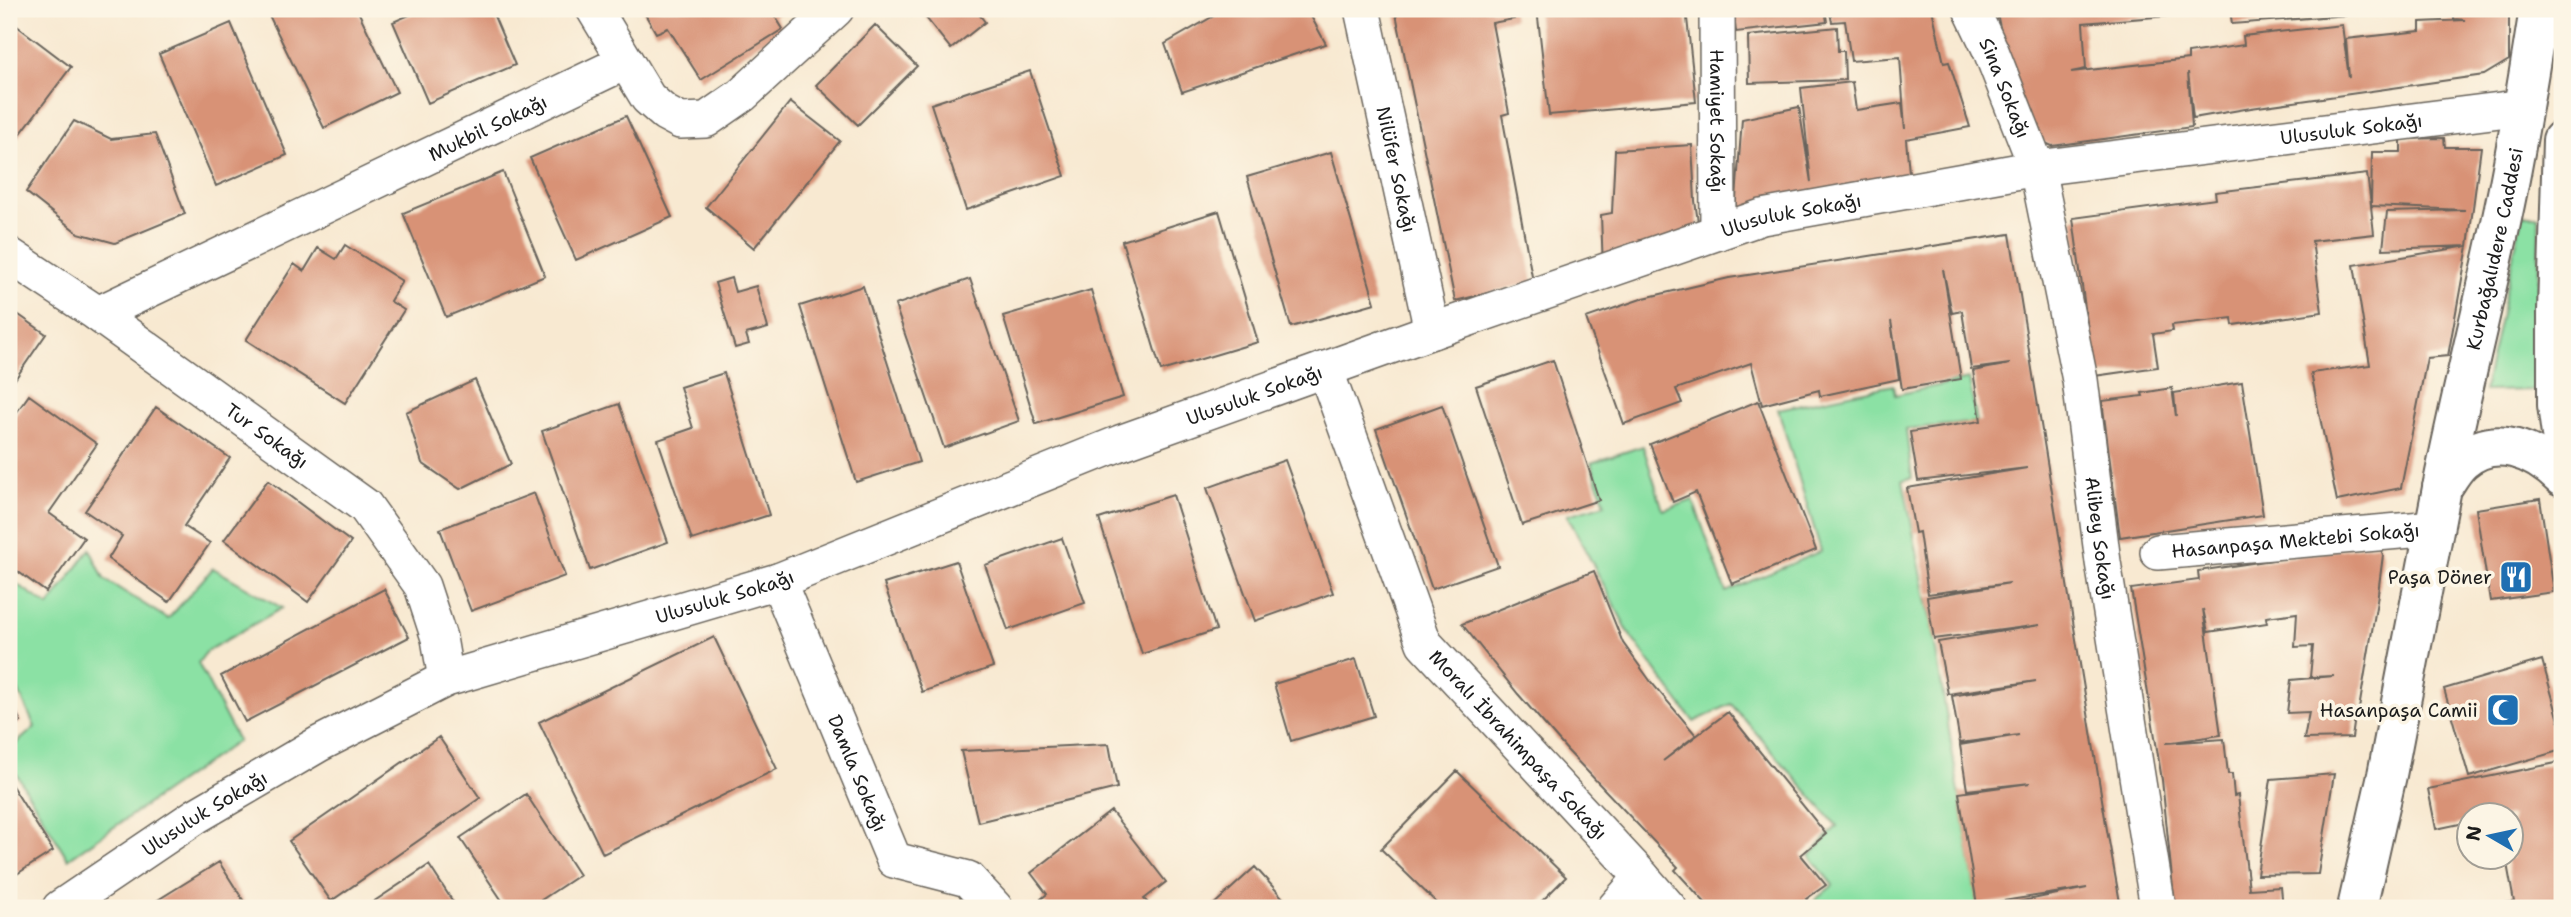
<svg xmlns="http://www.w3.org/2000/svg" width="2571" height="917" font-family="'Shantell Sans',sans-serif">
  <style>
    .green { fill: #8be1a4; stroke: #547e60; stroke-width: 2 }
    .building { fill: #d89276 }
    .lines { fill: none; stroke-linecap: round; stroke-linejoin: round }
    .minor-casing { stroke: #69645b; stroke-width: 38 }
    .secondary-casing { stroke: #69645b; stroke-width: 42 }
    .primary-casing { stroke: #69645b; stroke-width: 42 }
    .minor { stroke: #fff; stroke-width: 35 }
    .secondary { stroke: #fff; stroke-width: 38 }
    .primary { stroke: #fff; stroke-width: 38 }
    .labels { text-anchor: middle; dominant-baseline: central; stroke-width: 7; stroke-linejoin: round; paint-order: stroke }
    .street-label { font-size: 19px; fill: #1c1c1c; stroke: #fcf5e5 }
    .poi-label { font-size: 19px; fill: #1c1c1c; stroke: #fcf5e5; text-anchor: end }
  </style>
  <rect width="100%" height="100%" fill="#fcf5e5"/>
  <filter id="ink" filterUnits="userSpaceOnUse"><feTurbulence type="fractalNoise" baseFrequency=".0143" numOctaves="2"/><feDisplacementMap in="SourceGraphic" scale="14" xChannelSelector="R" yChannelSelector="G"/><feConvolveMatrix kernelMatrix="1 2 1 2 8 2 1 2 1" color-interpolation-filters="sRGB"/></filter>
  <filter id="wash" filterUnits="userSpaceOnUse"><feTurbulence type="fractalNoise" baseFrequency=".00686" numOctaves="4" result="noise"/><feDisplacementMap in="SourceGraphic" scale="28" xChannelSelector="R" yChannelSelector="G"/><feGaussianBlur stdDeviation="1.57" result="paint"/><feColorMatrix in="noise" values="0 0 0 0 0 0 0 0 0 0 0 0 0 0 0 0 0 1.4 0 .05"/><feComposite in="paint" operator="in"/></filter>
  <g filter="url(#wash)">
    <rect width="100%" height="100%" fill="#f8e9d1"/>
    <!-- green -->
    <path class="green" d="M2522,216H2539L2538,390L2484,391Z
      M1969,379L1977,422L1906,429L1912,478L1903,480L1934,639L1978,908H1821L1815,900L1833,885L1810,856L1837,826L1731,704L1694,722L1631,637L1567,515L1605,504L1591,463L1643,446L1663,510L1693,500L1726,592L1821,551L1778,409L1893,385L1895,395Z
      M90,549L104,579L168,619L213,568L282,608L207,651L198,663L238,741L68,859L9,762V750L35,727L9,670V579L49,606Z"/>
    <g id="blocks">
      <!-- building -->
      <path class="building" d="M266,9H357L397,92L324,128Z
        M423,9H491L515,65L428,103L393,22Z
        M642,9H782L784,11L775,16L783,29L701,80L668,28L656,33Z
        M919,9H975L985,22L951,49Z
        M1226,9H1307L1326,44L1182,92L1165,44Z
        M1395,9H1512L1514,19L1492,23L1509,113L1502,115L1533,282L1455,301Z
        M1537,9H1686L1696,102L1549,115Z
        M1733,9H1825L1827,22L1736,32Z
        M1829,9H1932L1944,63L1949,62L1970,127L1906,139L1910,184L1735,212L1742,119L1799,107L1811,182L1801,88L1852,82L1856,110L1902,103L1905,129L1900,57L1851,61L1845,21L1832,22Z
        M1996,9H2228V11L2083,23L2086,69L2071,72L2188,59V53L2244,45L2243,36L2342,25L2349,78L2346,39L2420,31V22L2465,20L2454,19V9H2509V60L2484,75L2251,108L2193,118L2188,72L2192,127L2052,146L2030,136L2011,77Z
        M2230,9H2397V11L2232,24Z
        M9,20L71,67L9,149Z
        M231,23L287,155L216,186L159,54Z
        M875,25L917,66L858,125L816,85Z
        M1837,27L1838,51H1844L1845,80L1749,83L1748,36Z
        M1030,71L1065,176L966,210L931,104Z
        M790,102L840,141L754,248L706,207Z
        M626,116L672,217L576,260L530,158Z
        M74,121L111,139L155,134L185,214L115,243L78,233L26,192Z
        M2444,138L2445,147H2481L2468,246L2383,249L2387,212L2465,210L2371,206L2374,234L2312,241L2322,312L2233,325L2232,318L2172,325L2173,331L2153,334L2158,367L2094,376L2073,218L2216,199L2215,192L2367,174L2371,205L2372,152H2401V139Z
        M1692,145L1695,201L1700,236L1603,268L1601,215L1612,213L1615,150Z
        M1331,152L1375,303L1291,327L1247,177Z
        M503,172L545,276L446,317L403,213Z
        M1219,211L1258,342L1161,371L1122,241Z
        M2010,234L2107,830L2121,908H1988L2087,888L1977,905L1959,793L2030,783L1967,790L1960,745L2019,735L1960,743L1952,696L2036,681L1948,694L1938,642L2040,625L1934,639L1927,597L2010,583L1928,594L1919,532L1915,533L1907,488L2027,468L1918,481L1910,432L1981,421L1973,371L2010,364L1971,369L1962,311L1952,313L1943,269L1961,379L1902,389L1891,321L1899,379L1820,396L1819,390L1762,405L1751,363L1676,389L1682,403L1624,424L1586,318L1644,298L1729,278Z
        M345,245L402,281L390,301L404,310L345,403L246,340L294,264L304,271L318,248L336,259Z
        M2468,246L2448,356L2427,358L2401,488L2337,501L2311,373L2370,365L2354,265Z
        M731,278L735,292L756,286L768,328L746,334L749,344L735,348L715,283Z
        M970,279L1019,421L944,448L895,305Z
        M863,286L919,462L856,482L800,306Z
        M1091,290L1123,397L1036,424L1003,316Z
        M9,308L46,334L9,388Z
        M1553,360L1599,500L1522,525L1476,386Z
        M724,373L769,515L692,540L658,440L693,428L680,387Z
        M475,380L511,464L460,489L422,463L406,412Z
        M2242,382L2263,515L2120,537L2102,401L2143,396L2142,393L2172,388L2176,416L2174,393Z
        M29,395L97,444L49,513L84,538L46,592L9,565V423Z
        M1758,401L1816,550L1732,584L1696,492L1673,502L1650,444Z
        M619,404L668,542L590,570L542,431Z
        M1442,405L1498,566L1432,589L1376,429Z
        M156,407L230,458L184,526L210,543L169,602L108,559L122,536L85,511Z
        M1285,460L1333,593L1255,621L1207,488Z
        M268,480L351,542L308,602L224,540Z
        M534,493L565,576L471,611L440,529Z
        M1173,495L1216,630L1142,654L1099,519Z
        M2540,499L2554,592L2490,601L2476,509Z
        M1062,538L1085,603L1008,630L985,565Z
        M2379,544L2383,555L2377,601L2359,709L2356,710L2352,738L2304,739L2309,712L2287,713L2291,680L2334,676L2310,677L2313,646L2295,647L2297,613L2266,617L2267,623L2208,632L2203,609L2221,735L2166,743L2224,739L2228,774H2232L2234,796L2238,795L2249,889L2281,887L2283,908H2175L2162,780L2131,589L2199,580L2198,571Z
        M956,561L993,667L922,692L884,584Z
        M1594,571L1623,643L1651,682L1696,735L1663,761L1728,712L1826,834L1801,855L1826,885L1806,899L1813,908H1710L1675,870L1678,867L1567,750L1518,694L1462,624Z
        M384,589L409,637L245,722L221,676Z
        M714,637L777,769L603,854L539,722Z
        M1356,659L1374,716L1291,741L1274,684Z
        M2542,660L2562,731V750L2469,777L2444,689Z
        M9,697L21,722L9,728Z
        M439,737L480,798L331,901L289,841Z
        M1109,744L1117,788L978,822L961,751Z
        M2561,762L2562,908H2504V903L2514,902L2506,858H2512V816H2469V822L2436,829L2428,789Z
        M1457,771L1566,877L1535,908H1442L1381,849Z
        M2334,774L2318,874L2257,875L2271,779Z
        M9,781L53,851L9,879Z
        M526,794L579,875L529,908H507L460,838Z
        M1111,811L1166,882L1144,899L1148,903L1141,908H1048L1041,899L1047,894L1031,873Z
        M219,862L248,908H145Z
        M429,865L457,908H364Z
        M1255,867L1292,908H1210Z"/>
    </g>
  </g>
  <g filter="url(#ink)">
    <use href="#blocks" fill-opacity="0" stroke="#69645b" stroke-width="2"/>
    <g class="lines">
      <defs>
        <g id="minor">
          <path d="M594,9L648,98L665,113L680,121L706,120L742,95L836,9"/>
          <path id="s1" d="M1362,9L1432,331"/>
          <path id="s2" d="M1717,9L1718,232"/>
          <path id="s3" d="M1971,9L1991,51L2037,168L2080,380L2103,562L2158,908"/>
          <path id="s4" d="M9,255L98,314L365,506L422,586L439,638L446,679"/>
          <path id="s5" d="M98,314L625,62"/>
          <path id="s6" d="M1325,369L1424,643L1642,877L1669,908"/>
          <path id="s7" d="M2158,552L2434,528"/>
          <path id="s8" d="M778,581L894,860L968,879L995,908"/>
          <path id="s9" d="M60,908L196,816L319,744L446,679L778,581L1120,443L1432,331L1762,217L2037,168L2524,107"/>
          <path d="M1615,908L1642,877"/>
        </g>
        <g id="secondary">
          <path d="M2562,140L2557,311V405L2562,442"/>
          <path id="s10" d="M2442,488C2460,397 2483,308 2502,218C2517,149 2528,79 2539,9"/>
        </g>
        <path id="primary" d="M2357,908L2387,775L2442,488C2448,479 2454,468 2462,461C2495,432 2535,451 2562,477"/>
      </defs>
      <!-- minor casing -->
      <use href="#minor" class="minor-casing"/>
      <!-- secondary casing -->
      <use href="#secondary" class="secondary-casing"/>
      <!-- primary casing -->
      <use href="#primary" class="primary-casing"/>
      <!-- minor -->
      <use href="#minor" class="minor"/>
      <!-- secondary -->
      <use href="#secondary" class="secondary"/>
      <!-- primary -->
      <use href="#primary" class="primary"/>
    </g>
  </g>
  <!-- icons -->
  <defs>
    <symbol id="restaurant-square" viewBox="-11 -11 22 22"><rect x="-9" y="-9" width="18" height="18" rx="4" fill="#1f6fb2" stroke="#fcf5e5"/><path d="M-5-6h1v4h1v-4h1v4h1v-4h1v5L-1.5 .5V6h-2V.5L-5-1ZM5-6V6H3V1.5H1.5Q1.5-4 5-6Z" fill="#fff"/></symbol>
    <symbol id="mosque-square" viewBox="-11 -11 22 22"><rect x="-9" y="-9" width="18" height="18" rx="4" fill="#1f6fb2" stroke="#fcf5e5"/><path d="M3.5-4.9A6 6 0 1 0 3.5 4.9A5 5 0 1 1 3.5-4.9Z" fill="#fff"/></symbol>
  </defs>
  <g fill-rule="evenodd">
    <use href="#restaurant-square" x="2497" y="558" width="38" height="38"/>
    <use href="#mosque-square" x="2484" y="691" width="38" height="38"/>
  </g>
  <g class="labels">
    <!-- street labels -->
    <g class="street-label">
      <text stroke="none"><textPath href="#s3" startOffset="86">Sina Sokağı</textPath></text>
      <text stroke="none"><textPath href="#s2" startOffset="112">Hamiyet Sokağı</textPath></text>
      <text stroke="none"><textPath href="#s5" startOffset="432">Mukbil Sokağı</textPath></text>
      <text stroke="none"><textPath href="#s9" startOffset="2441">Ulusuluk Sokağı</textPath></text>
      <text stroke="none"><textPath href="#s1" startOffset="164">Nilüfer Sokağı</textPath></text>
      <text stroke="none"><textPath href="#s9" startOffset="1874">Ulusuluk Sokağı</textPath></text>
      <text stroke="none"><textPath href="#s10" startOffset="245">Kurbağalıdere Caddesi</textPath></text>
      <text stroke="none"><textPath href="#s9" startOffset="1307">Ulusuluk Sokağı</textPath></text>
      <text stroke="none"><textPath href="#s4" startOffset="315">Tur Sokağı</textPath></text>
      <text stroke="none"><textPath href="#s3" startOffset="548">Alibey Sokağı</textPath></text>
      <text stroke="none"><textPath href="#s7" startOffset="138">Hasanpaşa Mektebi Sokağı</textPath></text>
      <text stroke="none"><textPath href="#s9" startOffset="740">Ulusuluk Sokağı</textPath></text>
      <text stroke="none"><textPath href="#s6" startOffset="430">Moralı İbrahimpaşa Sokağı</textPath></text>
      <text stroke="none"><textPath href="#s8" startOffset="208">Damla Sokağı</textPath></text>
      <text stroke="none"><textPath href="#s9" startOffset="173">Ulusuluk Sokağı</textPath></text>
    </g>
    <!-- poi labels -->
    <g class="poi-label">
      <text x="2492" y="577">Paşa Döner</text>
      <text x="2478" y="710">Hasanpaşa Camii</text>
    </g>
  </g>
  <!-- margin -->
  <rect width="2571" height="917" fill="none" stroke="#fcf5e5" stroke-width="35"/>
  <!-- north arrow -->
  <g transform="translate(2490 836) rotate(279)"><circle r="33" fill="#fcf5e5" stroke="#a29e95" stroke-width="2"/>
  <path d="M0-5L12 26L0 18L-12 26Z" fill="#1f6fb2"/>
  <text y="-10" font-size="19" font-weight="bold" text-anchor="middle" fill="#1c1c1c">N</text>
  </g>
</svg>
